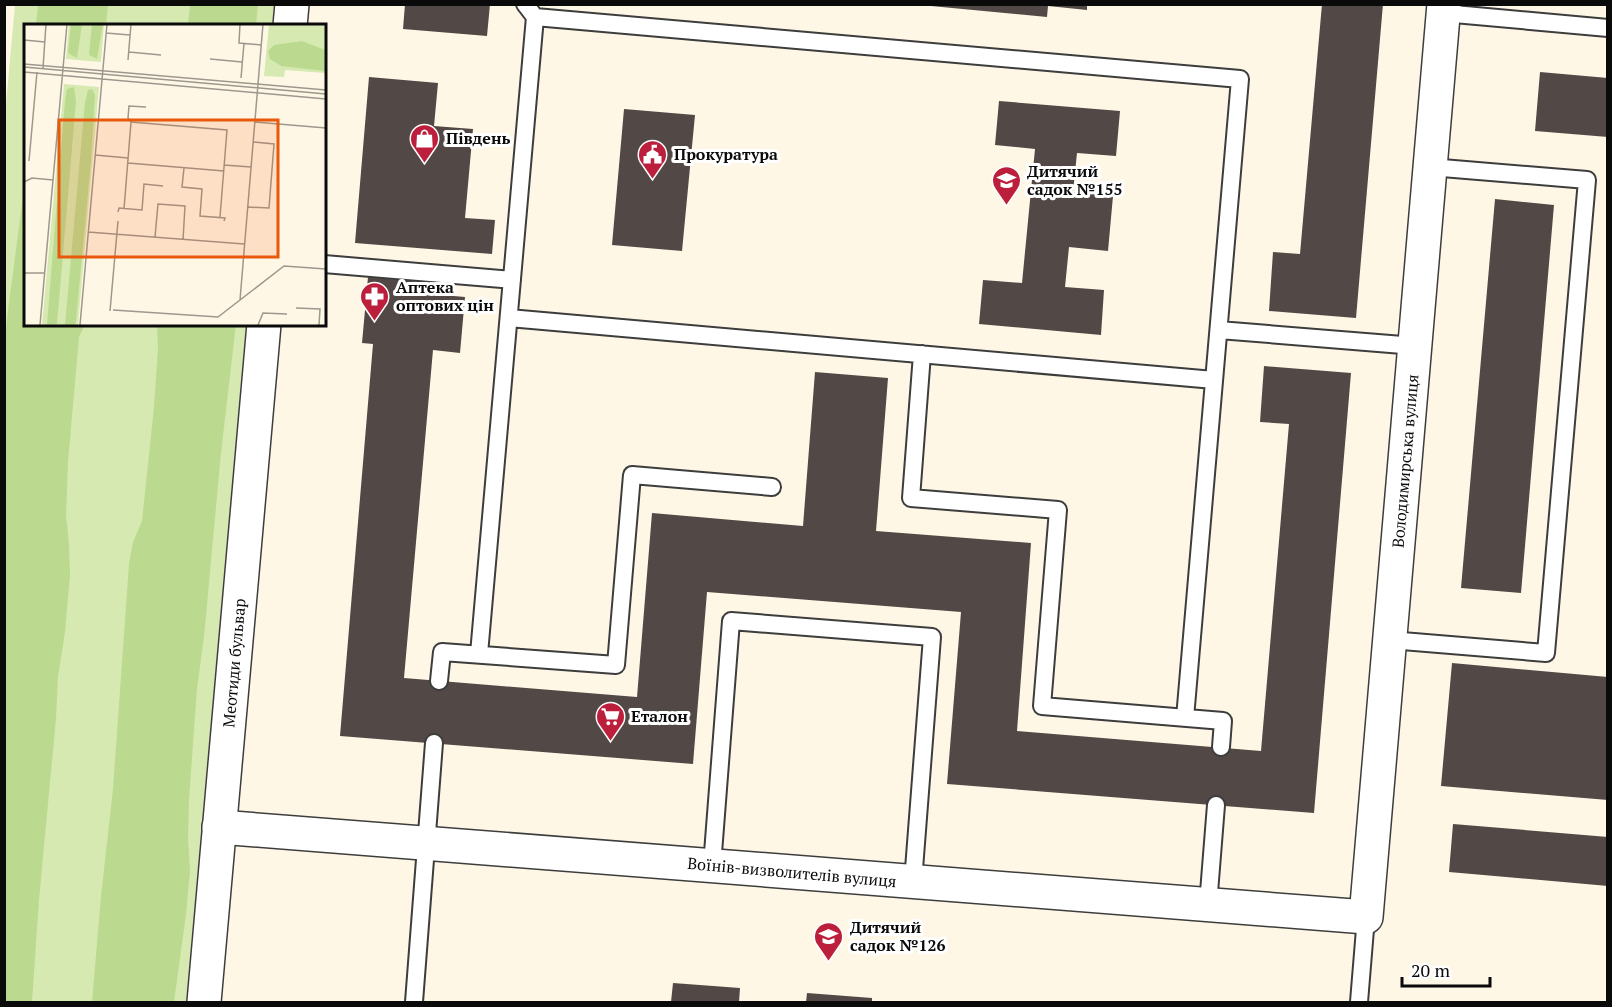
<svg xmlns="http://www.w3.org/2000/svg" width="1612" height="1007" font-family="'PT Serif',serif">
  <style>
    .green { fill: #d5e9b0 }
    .forest { fill: #bbda8f }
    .building { fill: #524946 }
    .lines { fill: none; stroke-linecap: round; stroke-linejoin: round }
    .service-casing { stroke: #3d3d3d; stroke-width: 20 }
    .minor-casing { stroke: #3d3d3d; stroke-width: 36 }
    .tertiary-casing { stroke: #3d3d3d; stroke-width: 36 }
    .service { stroke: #fff; stroke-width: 16 }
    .minor { stroke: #fff; stroke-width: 33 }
    .tertiary { stroke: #fff; stroke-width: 33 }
    .labels { text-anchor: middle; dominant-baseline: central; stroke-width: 6; stroke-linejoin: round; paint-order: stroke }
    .poi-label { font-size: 16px; font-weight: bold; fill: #0a0a0a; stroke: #fff; text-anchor: start }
    .street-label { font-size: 16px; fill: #0a0a0a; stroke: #fff }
    .inset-road { fill: none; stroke: #9d988e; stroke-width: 1.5 }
    .view { fill: #e8590c; fill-opacity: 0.15; stroke: #e8590c; stroke-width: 3 }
    .inset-edge { fill: none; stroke: #0a0a0a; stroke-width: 3 }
  </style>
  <rect width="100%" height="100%" fill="#fff7e6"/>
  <!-- green -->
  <path class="green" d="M15,5H274L272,25L26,26V324H246L186,1002H5L4,126Z"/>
  <!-- forest -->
  <path class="forest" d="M38,5H108L106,25H36Z
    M190,5H258L256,25H188Z
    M25,131L26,324H85L79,337L68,462L66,515L69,544L70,575L65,632L58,677L56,718L39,900L32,1002H5L4,347L7,318L25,181Z
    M157,324H236L221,453L204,637L197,689L189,799L188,838L190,871L186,914L174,1002H92L101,896L113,789L129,564L133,542L142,521L154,407L158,348Z"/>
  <!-- building -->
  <path class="building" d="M405,4H490L487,36L403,29Z
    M931,4H1087V10L1048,6L1047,17L931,6Z
    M1322,4H1383L1356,318L1269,311L1273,252L1300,254Z
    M1540,72L1608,78V137L1535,131Z
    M369,77L438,83L434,126L473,129L465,218L495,220L492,254L355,243Z
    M999,101L1120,111L1116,156L1077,153L1073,192L1113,196L1108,251L1069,247L1065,287L1104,290L1101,335L979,324L983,280L1022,283L1035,149L995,145Z
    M624,109L695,115L682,251L612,245Z
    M1495,199L1554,205L1521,593L1461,588Z
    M368,277L432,283L431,294L465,297L460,353L433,350L404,678L637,697L652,513L803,526L815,372L888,378L876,531L1031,543L1017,731L1261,751L1289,424L1260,422L1264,366L1351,373L1314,813L947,784L961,612L707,592L693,764L340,736L373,344L362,343Z
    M1452,663L1608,677V800L1441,786Z
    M1453,824L1608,837V886L1449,872Z
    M673,983L740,988L739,1002H671Z
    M807,993L872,998V1002H806Z"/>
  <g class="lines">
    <defs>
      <path id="service" d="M525,4L535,17L1240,79L1185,718
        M1443,13L1608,28
        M324,264L512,280
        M509,318L1214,380
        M1219,330L1415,346
        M922,354L911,498L1058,510L1042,706L1223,721L1221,747
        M1390,640L1546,653L1587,180L1430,167
        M479,654L535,17
        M439,681L442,652L616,665L632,475L772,487
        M712,866L731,621L932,637L913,882
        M1208,905L1216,805
        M414,1002L434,743
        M1359,1002L1366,917"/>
      <path id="minor" d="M219,827L1366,917L1444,4"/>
      <path id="tertiary" d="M290,26L292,4
        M204,1002L264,324"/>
    </defs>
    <!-- service casing -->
    <use href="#service" class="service-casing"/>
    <!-- minor casing -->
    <use href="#minor" class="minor-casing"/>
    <!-- tertiary casing -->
    <use href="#tertiary" class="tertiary-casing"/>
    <!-- service -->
    <use href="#service" class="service"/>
    <!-- minor -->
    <use href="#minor" class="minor"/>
    <!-- tertiary -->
    <use href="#tertiary" class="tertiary"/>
  </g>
  <!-- icons -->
  <defs>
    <symbol id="shop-pin" viewBox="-11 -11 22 30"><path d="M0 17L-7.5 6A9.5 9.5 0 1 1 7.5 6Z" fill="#bc1f3c" stroke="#fff"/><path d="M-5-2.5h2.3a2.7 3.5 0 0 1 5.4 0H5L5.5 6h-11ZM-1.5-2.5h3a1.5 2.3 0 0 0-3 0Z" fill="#fff"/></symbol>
    <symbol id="civic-pin" viewBox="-11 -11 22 30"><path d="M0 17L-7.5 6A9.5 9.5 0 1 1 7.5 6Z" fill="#bc1f3c" stroke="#fff"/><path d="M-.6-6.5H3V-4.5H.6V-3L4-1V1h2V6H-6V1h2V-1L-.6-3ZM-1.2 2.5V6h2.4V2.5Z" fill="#fff"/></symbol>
    <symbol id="school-pin" viewBox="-11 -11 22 30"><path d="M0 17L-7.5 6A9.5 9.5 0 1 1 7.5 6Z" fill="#bc1f3c" stroke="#fff"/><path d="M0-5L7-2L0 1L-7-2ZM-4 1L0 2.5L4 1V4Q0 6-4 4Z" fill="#fff"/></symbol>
    <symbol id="pharmacy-pin" viewBox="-11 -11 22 30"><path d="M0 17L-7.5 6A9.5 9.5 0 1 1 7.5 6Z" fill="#bc1f3c" stroke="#fff"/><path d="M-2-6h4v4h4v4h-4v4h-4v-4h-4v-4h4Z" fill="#fff"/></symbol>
    <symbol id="supermarket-pin" viewBox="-11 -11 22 30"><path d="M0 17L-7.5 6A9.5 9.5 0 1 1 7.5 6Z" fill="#bc1f3c" stroke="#fff"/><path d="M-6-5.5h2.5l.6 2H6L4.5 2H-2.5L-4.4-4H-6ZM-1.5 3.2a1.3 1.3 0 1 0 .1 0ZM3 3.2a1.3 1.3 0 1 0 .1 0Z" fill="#fff"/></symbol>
  </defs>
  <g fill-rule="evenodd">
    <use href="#shop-pin" x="408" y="122" width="33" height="45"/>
    <use href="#civic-pin" x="636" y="138" width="33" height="45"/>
    <use href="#school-pin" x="990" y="164" width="33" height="45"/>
    <use href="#pharmacy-pin" x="358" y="280" width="33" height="45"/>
    <use href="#supermarket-pin" x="594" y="700" width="33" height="45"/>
    <use href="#school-pin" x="812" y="920" width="33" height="45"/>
  </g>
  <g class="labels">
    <!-- poi labels -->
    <g class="poi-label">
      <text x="446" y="138">Південь</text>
      <text x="674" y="154">Прокуратура</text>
      <text x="1027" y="171">Дитячий<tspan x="1027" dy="18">садок №155</tspan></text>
      <text x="396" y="287">Аптека<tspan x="396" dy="18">оптових цін</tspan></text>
      <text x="631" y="716">Еталон</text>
      <text x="850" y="927">Дитячий<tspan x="850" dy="18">садок №126</tspan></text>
    </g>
    <!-- street labels -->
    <g class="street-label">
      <text transform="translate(1405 461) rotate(-85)">Володимирська вулиця</text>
      <text transform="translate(234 663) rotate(-85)">Меотиди бульвар</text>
      <text transform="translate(792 872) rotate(5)">Воїнів-визволителів вулиця</text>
    </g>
  </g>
  <!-- overview -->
  <g transform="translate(24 24)">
    <rect width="302" height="302" fill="#fff7e6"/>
    <path d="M45,0H80L77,38L42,35ZM245,0H301V49L261,46L260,53L240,52ZM40,60L75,63L54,301H18Z" fill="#d5e9b0"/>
    <path d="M47,0H58L53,34L44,29ZM68,0H79L73,35L65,31ZM278,17L301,26V47L257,42L246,35L244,27L250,21ZM50,63L52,77L33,300L23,301L41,77L43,65ZM68,65L71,71L67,137L52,297L51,301H41L61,78L64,66Z" fill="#bbda8f"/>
    <path class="inset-road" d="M216,0L215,19L237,21M82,9L106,11M0,16L21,18M105,28L137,31M186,35L218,38M104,36L107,0M0,40L302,66M0,43L302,70M19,44L22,0M0,48L302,75M217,54L220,19M122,83L105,82L104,94L107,98L203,106L196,193M231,98L302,104M71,131L104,134M5,137L13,48M104,139L200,147M200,141L227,143M160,144L158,163L178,165L176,192L201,194L200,197M0,158L8,154L29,156M223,183L245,184L250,120L229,118M100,185L107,98M94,188L95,184L118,186L120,160L139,162M64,208L220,220M131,213L134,180L161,182L159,216M0,249H21M216,276L239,0M272,284L296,285L295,301M89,286L194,293L260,242L302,245M86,287L94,197M16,301L43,0M56,301L83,0M234,301L239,289L263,290"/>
    <path class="view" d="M35,96H254V233H35Z"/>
    <rect width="302" height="302" class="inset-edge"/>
  </g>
  <!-- border -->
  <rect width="1612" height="1007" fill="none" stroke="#0a0a0a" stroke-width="12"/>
  <!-- scale -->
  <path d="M1402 977v9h88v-9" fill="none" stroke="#0a0a0a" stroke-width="3"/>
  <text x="1411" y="977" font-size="18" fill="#0a0a0a" stroke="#ffffff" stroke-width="4.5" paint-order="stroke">20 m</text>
</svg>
